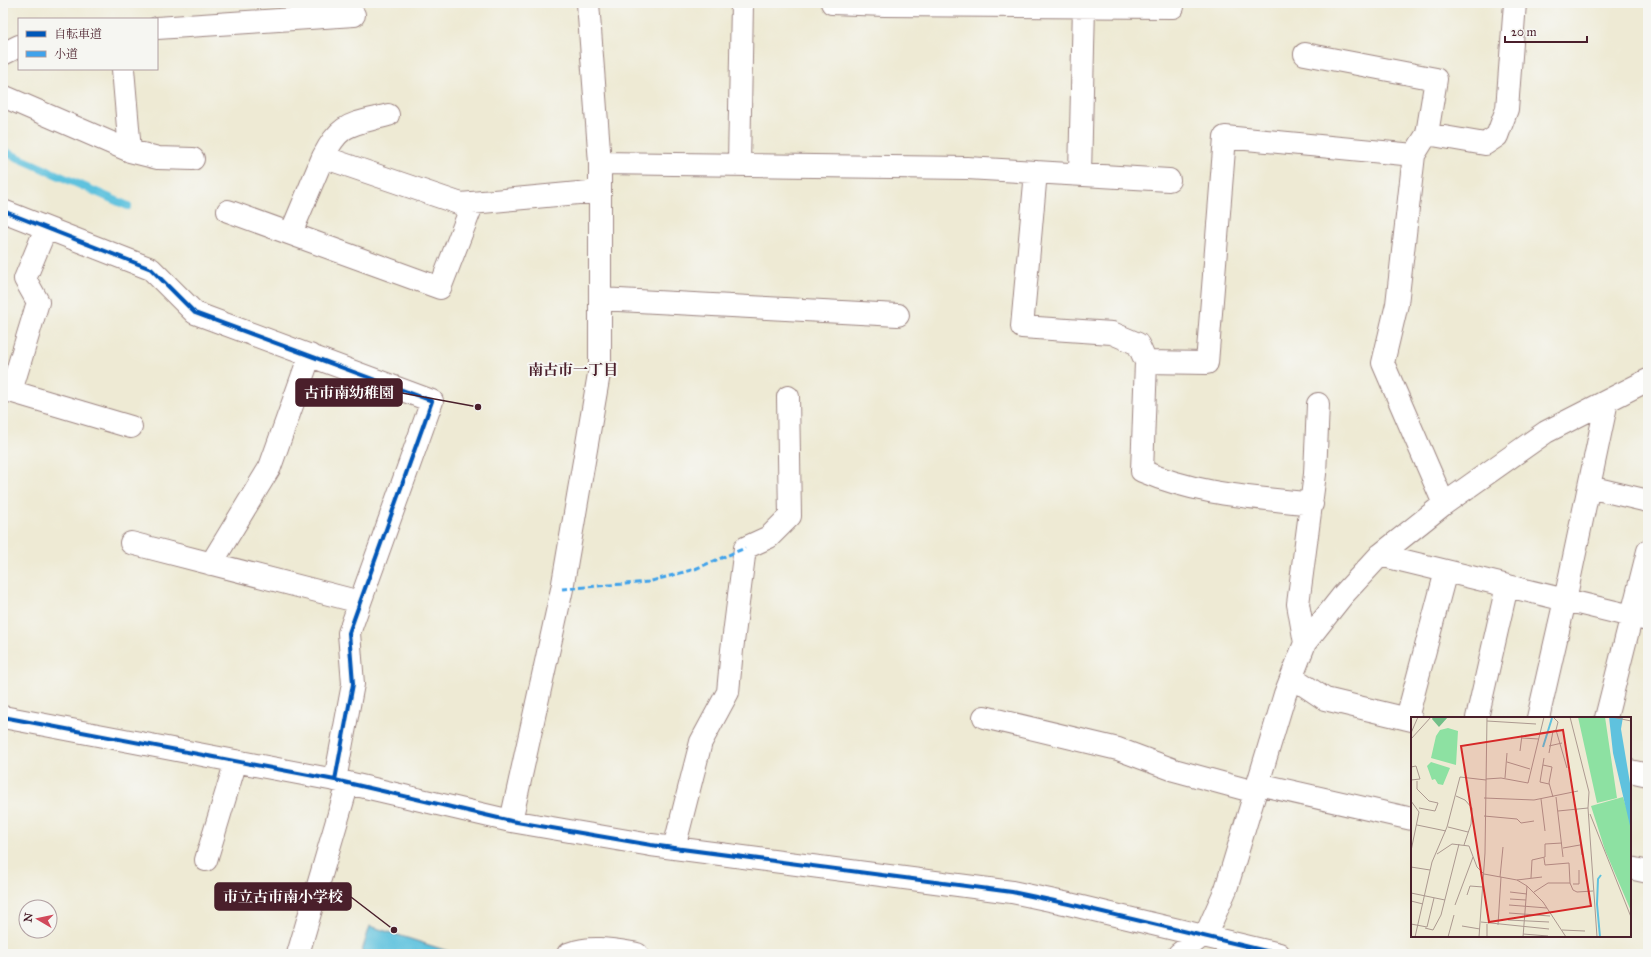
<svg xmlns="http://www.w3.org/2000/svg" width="1651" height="957" font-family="'IM FELL Great Primer','Noto Serif JP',serif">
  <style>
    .water { fill: #5fc2de; stroke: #547084 }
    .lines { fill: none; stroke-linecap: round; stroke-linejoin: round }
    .stream { stroke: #5fc2de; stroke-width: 8 }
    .minor-casing { stroke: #9c8480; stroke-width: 24 }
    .minor { stroke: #fff; stroke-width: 22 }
    .quiet { stroke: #40a2eb; stroke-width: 3; stroke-dasharray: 6 3; stroke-linecap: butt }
    .cycleway-casing { stroke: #f6f6f2; stroke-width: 6 }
    .cycleway { stroke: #0057b8; stroke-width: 4 }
    .labels { text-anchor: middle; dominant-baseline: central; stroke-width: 4; stroke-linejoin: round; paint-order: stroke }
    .neighbourhood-label { font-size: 15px; font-weight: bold; fill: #4a1f2b; stroke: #f6f6f2 }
    .inset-river { fill: none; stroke: #5fc2de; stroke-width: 2 }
    .inset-road { fill: none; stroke: #ac9990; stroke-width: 1 }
    .view { fill: #d62828; fill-opacity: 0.15; stroke: #d62828; stroke-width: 2 }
    .inset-edge { fill: none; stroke: #4a1f2b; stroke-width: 2 }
    .leader { fill: none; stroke: #4a1f2b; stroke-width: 1.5 }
    .callout-dot { fill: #4a1f2b; stroke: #f6f6f2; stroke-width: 1.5 }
    .callout { fill: #4a1f2b; stroke: #4a1f2b; stroke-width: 1.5 }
    .callout-label { font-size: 15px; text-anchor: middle; font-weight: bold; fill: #fff }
  </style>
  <rect width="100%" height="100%" fill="#f6f6f2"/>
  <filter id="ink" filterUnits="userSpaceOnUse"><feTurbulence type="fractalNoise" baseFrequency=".025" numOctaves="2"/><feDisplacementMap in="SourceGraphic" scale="8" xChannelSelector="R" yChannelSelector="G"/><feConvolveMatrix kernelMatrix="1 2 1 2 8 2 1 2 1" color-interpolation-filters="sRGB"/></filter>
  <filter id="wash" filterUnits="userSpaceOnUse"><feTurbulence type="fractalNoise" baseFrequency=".012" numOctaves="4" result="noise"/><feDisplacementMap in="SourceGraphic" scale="16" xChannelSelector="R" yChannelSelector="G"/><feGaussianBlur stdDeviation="0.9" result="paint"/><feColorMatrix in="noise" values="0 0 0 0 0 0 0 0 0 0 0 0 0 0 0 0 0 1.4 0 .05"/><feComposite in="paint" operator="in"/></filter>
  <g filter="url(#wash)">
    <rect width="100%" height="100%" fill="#eeead4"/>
    <!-- water -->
    <path class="water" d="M370,926L457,954H361Z"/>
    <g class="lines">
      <!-- stream -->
      <path class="stream" d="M3,151L128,206"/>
    </g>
  </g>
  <g filter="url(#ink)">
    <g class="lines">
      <defs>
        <path id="minor" d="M832,3L885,5L1173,7
          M157,28L354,15
          M3,54L19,46
          M1305,54L1436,79L1427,134
          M123,69L130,151
          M3,96L130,151L158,158L193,159
          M323,157C341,121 352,125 388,115
          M600,163L967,168L1169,180
          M739,164L742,3
          M1036,172L1022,327L1112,333L1138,344L1146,362L1142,471C1198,495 1252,497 1312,504
          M1080,174L1084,6
          M3,211L151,269L195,313L432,401L349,633L353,684L335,780
          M228,211L440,288L473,203
          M291,233L323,157L461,204L600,191
          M600,299L898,315
          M1146,362L1207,363L1225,137L1414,155
          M3,389L131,427
          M11,391L38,302L25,279L46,228
          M1589,487L1648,501
          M1444,504L1383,363L1397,304L1414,155L1427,134L1485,144L1497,136L1507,109L1515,3
          M131,543L360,602
          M1380,555L1648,620
          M211,564L270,467L310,355
          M1305,643L1298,604L1315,474L1318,404
          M1292,677L1325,699L1412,720
          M3,717L335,780L511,821L651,845L1012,892L1069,904L1279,954
          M984,717L1118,749L1174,770L1255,792
          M1407,718L1446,571
          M1477,718L1507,586
          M1538,718L1565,600L1607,401
          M1606,718L1648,551
          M1630,771L1648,775
          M1258,784L1412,819
          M511,821L562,589L600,368V163L588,3
          M674,848L701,742L728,692L732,650L745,548L769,537L790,516L788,397
          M206,860L236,761
          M1630,868L1648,872
          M298,954L348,783
          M568,954C591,945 614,950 637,954
          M1179,954L1207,932L1226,889L1285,694L1305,643L1343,595L1380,555L1444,504L1546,432L1648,380"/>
      </defs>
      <!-- minor casing -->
      <use href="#minor" class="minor-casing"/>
      <!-- minor -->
      <use href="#minor" class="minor"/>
      <!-- quiet -->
      <path class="quiet" d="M562,589L648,582L695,569L745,548"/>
      <defs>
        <path id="cycleway" d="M3,211L151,269L195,313L432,401L349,633L353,684L335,780
          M3,717L335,780L511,821L651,845L1012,892L1069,904L1279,954"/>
      </defs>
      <!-- cycleway casing -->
      <use href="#cycleway" class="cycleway-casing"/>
      <!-- cycleway -->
      <use href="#cycleway" class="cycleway"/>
    </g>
  </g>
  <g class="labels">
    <!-- neighbourhood labels -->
    <g class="neighbourhood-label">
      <text x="573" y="370">南古市一丁目</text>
    </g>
  </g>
  <!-- overview -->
  <g transform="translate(1411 717)">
    <rect width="220" height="220" fill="#eeead4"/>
    <path d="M167,0H194L206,81L186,86ZM37,11L47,14L45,48L20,41L25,19L29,13ZM20,45L39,51L32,68L27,67L24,62L21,63L16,49ZM212,80L220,105V194L194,133L180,89Z" fill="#8de1a2"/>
    <path d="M22,0H37L28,10L21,2Z" fill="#72bf88"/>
    <path d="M198,0H212L210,12L220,72V113L202,36Z" fill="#5fc2de"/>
    <path class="inset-river" d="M132,30L141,1M189,220L186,187L187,162L190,158"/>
    <path class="inset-road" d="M142,0L147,5L145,13L156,51M159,0L178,75L177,91L186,220M201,0L220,4M76,4L125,7M0,16L7,0M111,21L128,22M0,22L20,0M138,29L151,26M109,34L111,18M138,36L142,14L145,13M133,41L129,65L138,67M96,45L119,52M132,48L141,50L138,66L142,80M0,50L5,49L9,62L0,63M94,61L96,36M75,62L90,61L117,66L133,0M6,64V72L18,84L27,86L24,94L8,91M45,79L54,83L61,91L60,107L53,128M145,80L152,140M73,81L123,83L167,74M130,82L134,114M0,84L8,95L0,134M165,92L171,138M147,94L177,91M179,97L220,200M73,99L106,102L110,106L123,104M6,108L35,114M37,110L57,115M152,131L169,128M26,137L41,127L58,129L66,150L73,157L106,163L116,169L132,185L155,220M133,141L134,148L158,146L159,166M0,150L19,153M89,160L92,130M120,161L121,143L134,140V127L151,126M106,163L131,160M162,167H168V153M99,175L116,177M123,175L137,166H159L162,173L166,175L182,174M0,176L34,183M56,178L59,169L72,170M99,182L115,183M0,184L12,187M44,188L62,140M98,188L136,191M98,196L139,199M97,203L138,205M70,205L138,212M0,207L16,210L23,181M87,208L90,160M51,209L69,212M14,211L22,213L30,198L48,127M151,213L174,214M112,217L137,219M4,220L21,145L36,110L49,60L75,63M37,220L43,198M68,220L74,136L76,0M76,220V207M112,220L116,169"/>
    <path class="view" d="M152,13L180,189L78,205L50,29Z"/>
    <rect width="220" height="220" class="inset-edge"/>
  </g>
  <!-- callouts -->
  <path class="leader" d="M478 407L402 393M394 930L351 897"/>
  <g class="callout-dot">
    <circle cx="478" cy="407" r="4"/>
    <circle cx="394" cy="930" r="4"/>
  </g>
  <g class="callout">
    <rect x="296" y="379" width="106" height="27" rx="4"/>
    <rect x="215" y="883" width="136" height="27" rx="4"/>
  </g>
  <g class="callout-label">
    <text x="349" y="398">古市南幼稚園</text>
    <text x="283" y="902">市立古市南小学校</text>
  </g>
  <!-- margin -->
  <rect width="1651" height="957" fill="none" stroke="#f6f6f2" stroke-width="16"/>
  <!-- legend -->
  <rect x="18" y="18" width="140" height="52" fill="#f6f6f2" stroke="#b1a0a2"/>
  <rect x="26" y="31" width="20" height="6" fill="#0057b8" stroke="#b1a0a2"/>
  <text x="54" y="38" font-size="12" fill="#4a1f2b">自転車道</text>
  <rect x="26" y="51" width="20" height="6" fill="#40a2eb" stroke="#b1a0a2"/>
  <text x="54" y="58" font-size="12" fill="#4a1f2b">小道</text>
  <!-- north arrow -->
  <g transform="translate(38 919) rotate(279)"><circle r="19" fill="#f6f6f2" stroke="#b1a0a2"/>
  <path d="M0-3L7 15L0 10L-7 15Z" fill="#d1495b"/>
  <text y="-6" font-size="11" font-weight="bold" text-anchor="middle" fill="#4a1f2b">N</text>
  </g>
  <!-- scale -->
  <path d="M1505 36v6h82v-6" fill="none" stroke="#4a1f2b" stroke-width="2"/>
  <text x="1511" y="36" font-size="12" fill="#4a1f2b" stroke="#f6f6f2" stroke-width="3" paint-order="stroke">20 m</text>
</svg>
